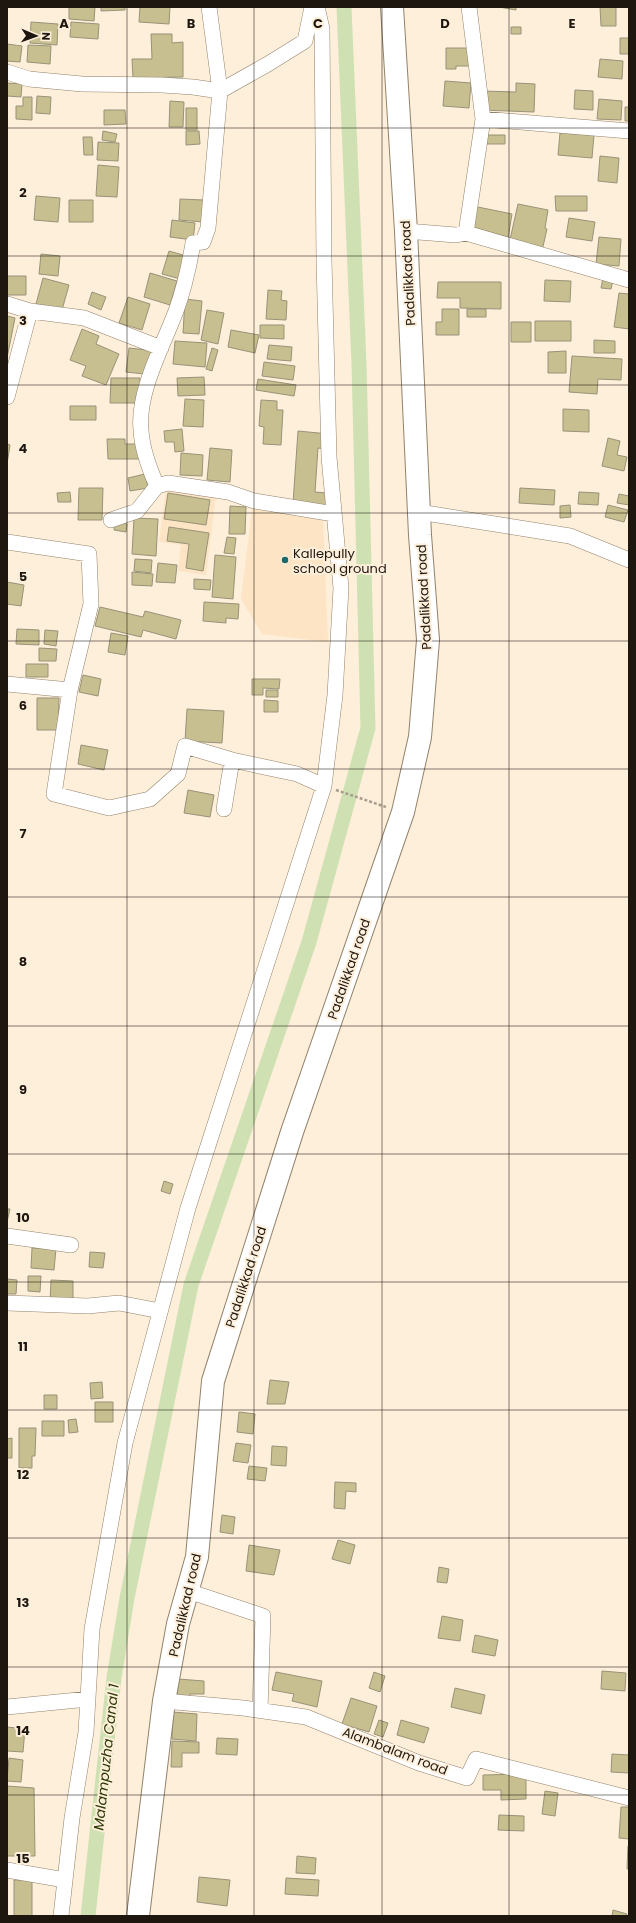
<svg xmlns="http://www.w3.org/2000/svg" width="636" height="1923" font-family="Poppins,sans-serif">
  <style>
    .built { fill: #fce4c4 }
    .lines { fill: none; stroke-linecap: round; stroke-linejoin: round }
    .canal { stroke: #cfe1b2; stroke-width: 15 }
    .building { fill: #c7bf8f; stroke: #989378 }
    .street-casing { stroke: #93826b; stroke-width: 16 }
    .secondary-casing { stroke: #93826b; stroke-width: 24 }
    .path { stroke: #a99d8e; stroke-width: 2.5; stroke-dasharray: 3 2; stroke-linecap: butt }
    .street { stroke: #fff; stroke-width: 15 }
    .secondary { stroke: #fff; stroke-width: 22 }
    .grid { fill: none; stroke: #1e170f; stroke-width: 1; stroke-opacity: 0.55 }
    .poi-dot { fill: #1d6a6d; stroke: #feefdb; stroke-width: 1.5 }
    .labels { text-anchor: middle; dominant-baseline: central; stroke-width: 4; stroke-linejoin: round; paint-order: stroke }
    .street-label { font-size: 13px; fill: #1e170f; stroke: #feefdb }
    .poi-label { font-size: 13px; fill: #1e170f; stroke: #feefdb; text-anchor: start }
    .water-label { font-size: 14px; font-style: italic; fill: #2a3905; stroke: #feefdb }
    .grid-label { font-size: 13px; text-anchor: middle; font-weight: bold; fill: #1e170f; stroke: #feefdb; stroke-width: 4; stroke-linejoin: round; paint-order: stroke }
  </style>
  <rect width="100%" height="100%" fill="#feefdb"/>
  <!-- built -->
  <path class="built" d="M166,489L216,496L206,575L178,571L181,545L159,542Z
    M252,509L323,520L328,642L262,634L241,599Z"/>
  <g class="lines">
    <!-- canal -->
    <path class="canal" d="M88,1916L114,1678L127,1598L191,1285L309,942L368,728L359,364L344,7"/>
  </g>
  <!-- building -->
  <path class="building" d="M69,7H95L94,21L69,19Z
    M101,7H125V10L101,11Z
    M140,7H170L169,24L139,22Z
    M499,7H516V10Z
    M600,7H616V26H601Z
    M31,22L58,24L57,45L30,43Z
    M71,22L99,24L98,39L70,37Z
    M511,27H521V34H511Z
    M151,34H172V43L183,42V77L133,78L132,59H152Z
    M620,38H629V54H620Z
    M7,44L22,46L20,62L7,61Z
    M28,45L51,46L50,64L27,62Z
    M446,48H478V66H456V69H446Z
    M600,59L623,61L622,79L598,77Z
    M445,81L471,83L469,108L443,106Z
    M7,83L22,84L21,97L7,96Z
    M516,83L535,84L534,112L481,110L482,91L516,92Z
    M575,90L593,91V110L574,109Z
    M37,96L51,97L50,114L36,113Z
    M23,97H32V120L16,119V106H23Z
    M599,99L622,101L621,120L597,119Z
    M170,101L184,102L183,127H169Z
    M625,107H629V121H625Z
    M186,108H197V130H186Z
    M104,110H125L126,124L104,125Z
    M103,131L117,134L115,142L102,140Z
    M186,131H199L200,144L186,145Z
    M560,133L594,135L592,158L558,155Z
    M486,135H505V144H486Z
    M83,137H92L93,155H84Z
    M98,142L119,143L118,161L97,160Z
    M600,156L619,158L617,183L598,181Z
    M98,165L119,167L117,197L96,196Z
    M36,196L60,198L58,222L34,220Z
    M555,196H587V211H556Z
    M180,199L204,200L203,222L179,220Z
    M69,200H93V222H69Z
    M518,204L548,210L545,228L547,229L542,251L509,244Z
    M468,205L512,214L508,238L464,229Z
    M569,218L595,222L592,241L566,237Z
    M172,220L195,223L193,240L170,237Z
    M599,237L621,239L619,266L596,264Z
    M169,251L190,257L184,280L162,274Z
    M41,254L60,256L58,276L39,274Z
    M150,273L177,281L170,305L144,297Z
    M7,276H26V295H7Z
    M43,278L69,285L62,310L36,304Z
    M603,278L613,280L611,289L601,288Z
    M545,280L571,281L570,302L544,301Z
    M438,282H501V309L460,308V298H437Z
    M268,290L282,291L281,300L287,301L286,320L266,319Z
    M92,292L106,297L101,310L88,304Z
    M619,293L629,294V329L614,327Z
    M128,297L150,304L142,330L119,323Z
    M185,299L202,301L199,334L183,333Z
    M442,309H459V335H436V322H442Z
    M467,309H486V317H467Z
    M207,310L224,313L218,344L201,340Z
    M7,316L15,318L7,358Z
    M535,321H571V341H535Z
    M511,322H531V342H511Z
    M260,325H284V339L260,338Z
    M82,329L99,336L96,344L119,354L106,385L82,376L86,366L70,360Z
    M231,330L259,335L255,353L228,347Z
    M594,340L615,341V353H594Z
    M175,341L207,343L205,367L173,364Z
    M269,345L292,347L291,361L267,359Z
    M129,348L156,351L153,375L126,372Z
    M212,348L218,350L212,371L206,369Z
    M566,351V373H548V352Z
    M572,356L622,359L621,380L598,379L597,394L569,392Z
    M264,362L295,366L293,380L262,376Z
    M204,377L205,395L178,396L177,378Z
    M111,378H140V403H110Z
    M258,379L296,385L294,396L256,390Z
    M185,399L204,400L203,427L183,426Z
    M261,400L277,401V410H283L281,445L263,444L264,427L259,426Z
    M70,406H96V420H70Z
    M563,409L589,410V432L563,431Z
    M182,429L184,451L175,452L174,442H165L164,431Z
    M298,431L329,434L328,449L318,448L315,492L327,493L326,506L293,503Z
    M608,438L620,441L617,455L627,457L624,471L602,466Z
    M107,439H125V444H139V459H108Z
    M7,444L10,445L7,464Z
    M210,448L232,450L230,482L207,480Z
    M181,453L203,455L202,476L180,475Z
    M145,474L148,488L130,491L128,478Z
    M79,488H103L102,520H78Z
    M520,488L555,490L554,505L519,503Z
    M70,492L71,502H58L57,493Z
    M579,492L599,493L598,505L578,504Z
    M168,493L210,500L206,525L164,519Z
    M619,494L629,496V505L617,503Z
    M570,505L571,517L560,518V506Z
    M608,505L628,510L624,522L605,517Z
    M230,506L246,507L245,534H229Z
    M134,518L158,519L156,556L132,554Z
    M115,522L127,524L126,532L114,530Z
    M169,527L209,533L203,571L186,568L189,544L167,541Z
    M227,537L236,538L234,554L224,553Z
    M215,555L236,557L233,599L212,597Z
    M135,559L152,560L151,573L134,571Z
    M158,563L177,565L175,583L156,582Z
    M132,572L153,574L152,586L132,585Z
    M194,579L211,580L210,590L194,589Z
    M7,582L24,585L21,606L7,604Z
    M204,602L239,604L238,619L226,618V623L203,621Z
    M100,607L143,617L145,611L181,620L176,639L143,630L141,637L95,626Z
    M17,629L39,630V645L16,644Z
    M45,630L58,631L56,646L44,644Z
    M111,633L128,636L125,655L108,652Z
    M39,648L57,649L56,661H39Z
    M26,664H48V677H26Z
    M83,675L101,679L98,696L79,692Z
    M252,679H280L279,689L263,688V695H252Z
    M266,690H278V697H266Z
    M37,698H59L58,730H37Z
    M264,700L278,701V712H264Z
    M187,709L224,711L222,743L185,741Z
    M81,745L108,750L104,770L78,764Z
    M188,790L214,795L210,817L184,813Z
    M164,1181L173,1184L170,1194L161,1191Z
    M7,1209H10L7,1222Z
    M32,1248L56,1249L54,1270L31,1268Z
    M90,1252L105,1253L103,1268L89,1267Z
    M28,1276H41L40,1292L28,1291Z
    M7,1279L17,1280L16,1294H7Z
    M51,1280L73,1281V1303H50Z
    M270,1380L289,1382L285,1404H267Z
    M102,1382L103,1398L91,1399L90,1383Z
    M44,1395H57V1409H44Z
    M95,1402H113V1422H95Z
    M239,1412L255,1414L253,1434L237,1432Z
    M76,1419L78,1432L69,1433L68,1420Z
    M42,1421H64V1436H42Z
    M19,1428H36L35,1456H32V1468H19Z
    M12,1438V1458H7V1439Z
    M236,1443L251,1445L248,1463L233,1461Z
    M272,1446L287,1447L286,1466L271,1465Z
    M249,1466L267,1468L265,1481L247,1479Z
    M335,1482L356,1483V1492L346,1491L345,1509L334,1508Z
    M222,1515L235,1517L233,1534L220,1532Z
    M338,1540L355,1545L350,1564L332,1559Z
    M249,1545L280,1550L274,1575L246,1571Z
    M439,1567L449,1569L447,1583L437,1582Z
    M442,1616L463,1620L460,1641L438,1638Z
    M475,1635L498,1640L495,1656L472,1652Z
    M602,1671L626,1673L625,1691L601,1689Z
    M276,1672L322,1681L317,1707L292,1701L294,1694L272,1690Z
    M374,1672L385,1676L380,1692L369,1688Z
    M178,1679L204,1681V1694H190V1700L177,1699Z
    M455,1688L485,1695L481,1714L451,1707Z
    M351,1698L377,1706L369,1732L342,1724Z
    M173,1712L197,1714L196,1741L172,1739Z
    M379,1720L388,1723L383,1737L374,1734Z
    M401,1720L429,1728L424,1743L397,1735Z
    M7,1727L25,1729L23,1752L7,1751Z
    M217,1738L238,1739L237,1755L216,1754Z
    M172,1741L199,1742V1753H182V1767H171Z
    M612,1754L629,1755V1773L611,1772Z
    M9,1758L23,1760L21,1782L7,1781Z
    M526,1774V1799L501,1800V1790H483V1775Z
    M7,1786L34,1788L35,1856H7Z
    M545,1791L558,1793L555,1816L542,1814Z
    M621,1807H629V1839L619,1838Z
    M499,1815L524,1816V1831L498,1830Z
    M628,1846H629V1869H627Z
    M297,1856L316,1858L315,1874L296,1873Z
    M199,1877L230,1880L227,1906L197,1902Z
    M286,1878L319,1880L318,1896L285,1894Z
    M14,1880H32V1916H14Z
    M613,1910L627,1914L626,1916H612Z"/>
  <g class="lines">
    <defs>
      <path id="street" d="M209,7L220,91L208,228L203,242L193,243C189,267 184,289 176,311C163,346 137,392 141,430C142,449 149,468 157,486L168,483L228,492L254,501L334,514
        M7,72L29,79L82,84L162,85L193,87L220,91L268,64L305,41L312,7
        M483,119L629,131
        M406,231L456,235L466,233L629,280
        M466,233L483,119L469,7
        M7,304L30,311L84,318L161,348
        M7,397L30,311
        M419,512L570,536L629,560
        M111,520L137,511L157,486
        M7,542L89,554L91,604L70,690
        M7,684L70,690L54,794L109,808L150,799L178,774L185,746L232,760L297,774L324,786
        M224,809L232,760
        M7,1236L71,1245
        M7,1303L88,1306L119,1303L160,1311
        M188,1591L263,1616L260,1710
        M164,1701L243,1708L306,1717L419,1763L467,1778L476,1759L629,1798
        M7,1707L88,1699
        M7,1870L65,1880
        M61,1916L72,1818L86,1732L92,1629L125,1443L188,1208L324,786L335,695L341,588L329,457L324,260L322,29L317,7"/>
      <path id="secondary" d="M138,1916L164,1701L178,1624L197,1557L213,1381L292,1132L403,812L420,737L428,640L420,535L406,231L392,7"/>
    </defs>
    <!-- street casing -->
    <use href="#street" class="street-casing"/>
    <!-- secondary casing -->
    <use href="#secondary" class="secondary-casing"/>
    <!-- path -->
    <path class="path" d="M336,790L386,807"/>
    <!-- street -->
    <use href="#street" class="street"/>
    <!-- secondary -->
    <use href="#secondary" class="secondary"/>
  </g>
  <!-- grid -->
  <path class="grid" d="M127,7V1916M254,7V1916M382,7V1916M509,7V1916M7,128H629M7,256H629M7,385H629M7,513H629M7,641H629M7,769H629M7,897H629M7,1026H629M7,1154H629M7,1282H629M7,1410H629M7,1538H629M7,1667H629M7,1795H629"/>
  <!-- markers -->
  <circle class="poi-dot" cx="285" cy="560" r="4"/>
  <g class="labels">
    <!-- street labels -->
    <g class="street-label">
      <text transform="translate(408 273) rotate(-93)">Padalikkad road</text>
      <text transform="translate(424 597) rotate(-93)">Padalikkad road</text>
      <text transform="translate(349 969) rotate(-71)">Padalikkad road</text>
      <text transform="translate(246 1277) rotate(-72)">Padalikkad road</text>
      <text transform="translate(185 1605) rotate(-77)">Padalikkad road</text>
      <text transform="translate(395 1751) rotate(21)">Alambalam road</text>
    </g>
    <!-- poi labels -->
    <g class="poi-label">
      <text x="293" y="553">Kallepully<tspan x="293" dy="15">school ground</tspan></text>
    </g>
    <!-- water labels -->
    <g class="water-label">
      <text transform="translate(106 1757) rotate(-84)">Malampuzha Canal 1</text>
    </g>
  </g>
  <g class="grid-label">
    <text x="64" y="28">A</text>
    <text x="191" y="28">B</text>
    <text x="318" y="28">C</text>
    <text x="445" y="28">D</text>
    <text x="572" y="28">E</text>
    <text x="23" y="197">2</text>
    <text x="23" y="325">3</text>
    <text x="23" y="453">4</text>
    <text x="23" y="581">5</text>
    <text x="23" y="710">6</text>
    <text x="23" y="838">7</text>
    <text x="23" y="966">8</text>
    <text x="23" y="1094">9</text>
    <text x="23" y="1222">10</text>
    <text x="23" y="1351">11</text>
    <text x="23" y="1479">12</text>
    <text x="23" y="1607">13</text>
    <text x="23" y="1735">14</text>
    <text x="23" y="1863">15</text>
  </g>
  <!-- border -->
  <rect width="636" height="1923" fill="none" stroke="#1e170f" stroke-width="16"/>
  <!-- north arrow -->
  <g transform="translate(36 36) rotate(92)" stroke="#feefdb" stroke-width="3" paint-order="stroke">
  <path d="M0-3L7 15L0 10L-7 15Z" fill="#1e170f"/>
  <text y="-6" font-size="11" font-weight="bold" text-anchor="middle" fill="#1e170f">N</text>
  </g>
</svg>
